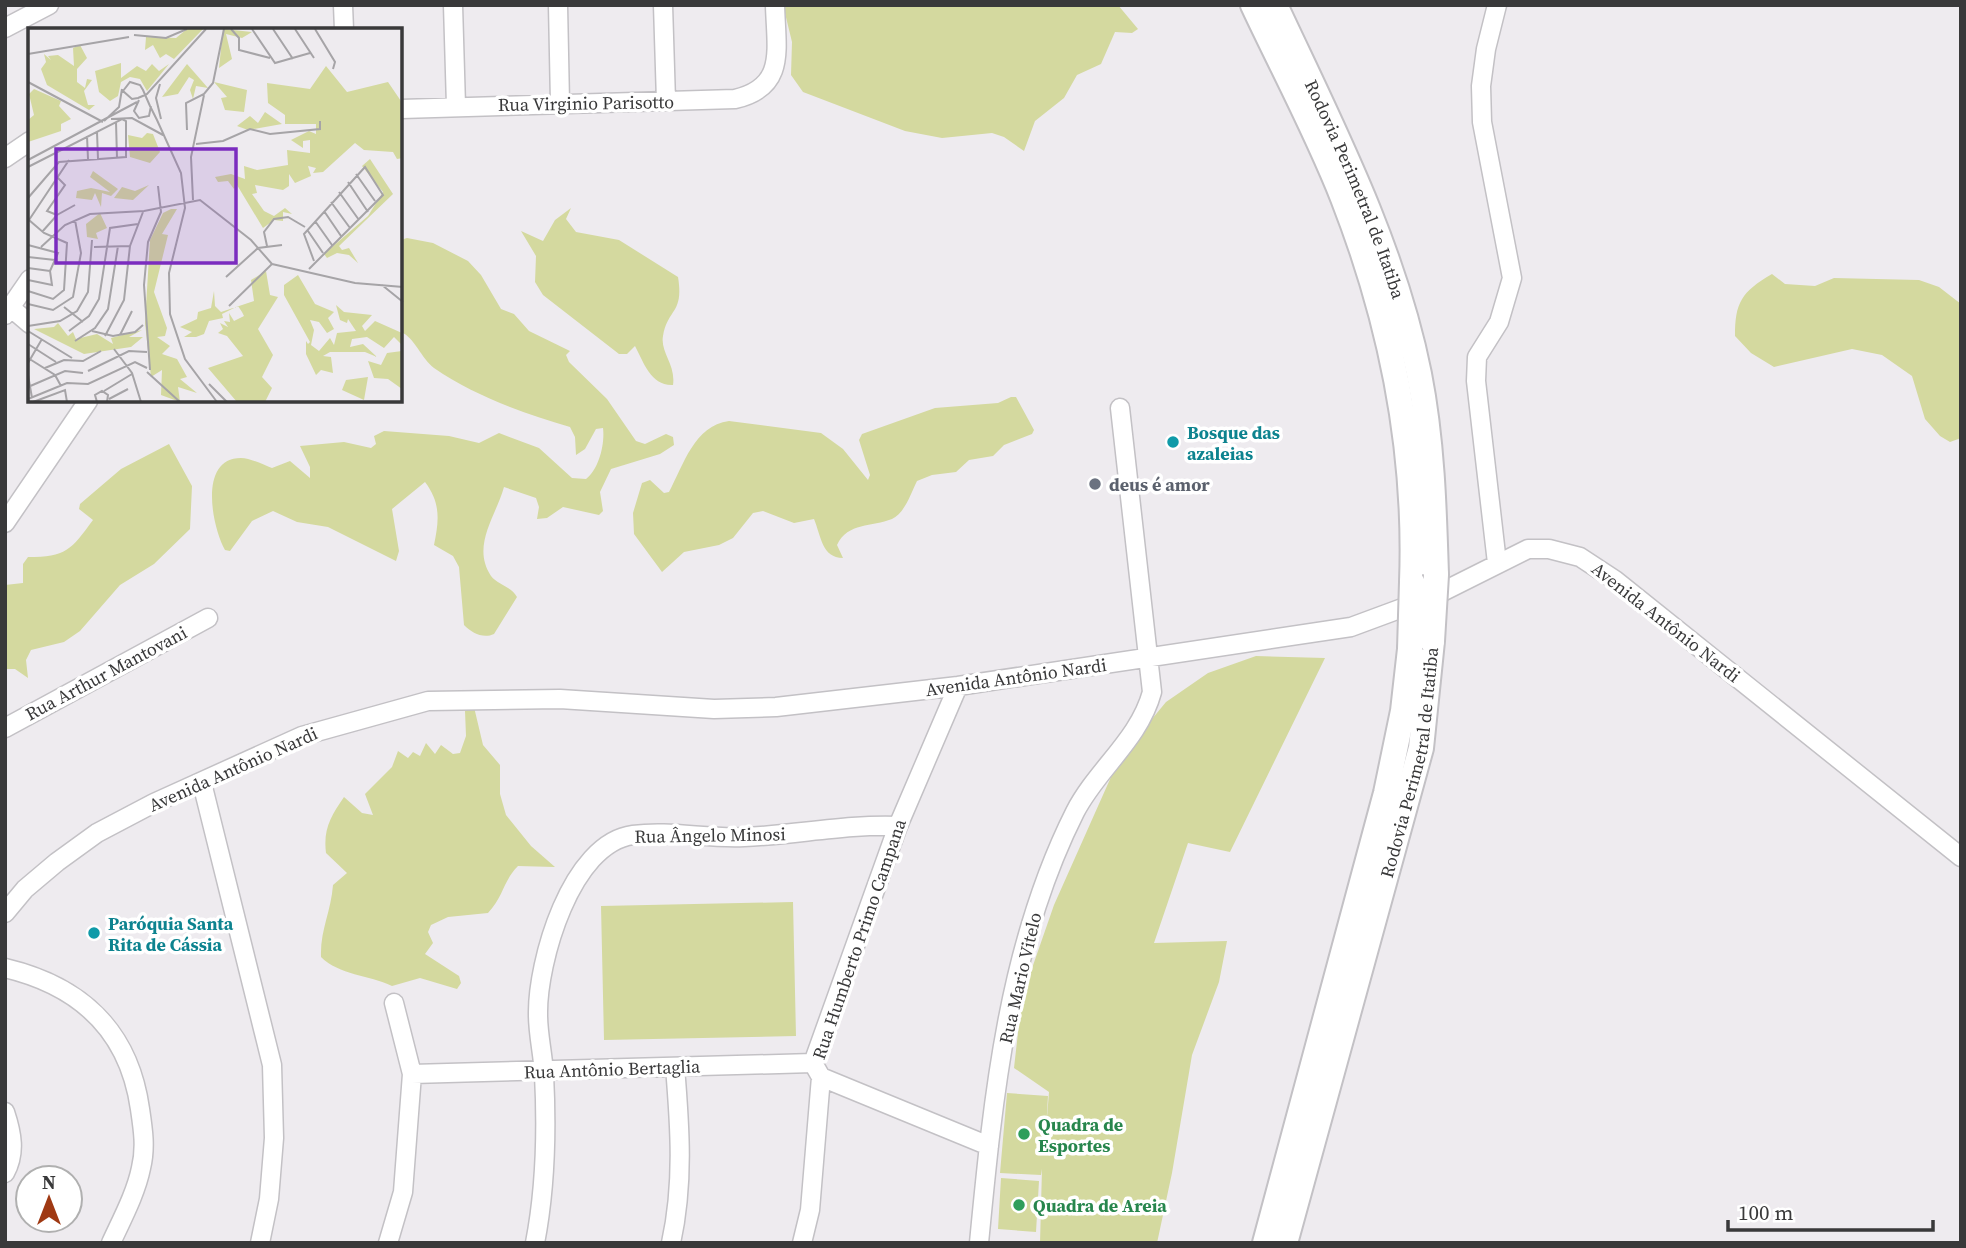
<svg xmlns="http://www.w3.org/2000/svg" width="1966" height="1248" font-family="'Source Serif 4',serif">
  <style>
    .green { fill: #d4d99f }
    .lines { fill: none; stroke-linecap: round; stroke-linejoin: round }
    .minor-casing { stroke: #c3c1c5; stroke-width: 21 }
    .highway-casing { stroke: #c3c1c5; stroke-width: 28 }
    .minor { stroke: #fff; stroke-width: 18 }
    .highway { stroke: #fff; stroke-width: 24 }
    .highway-bridge-casing { stroke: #c3c1c5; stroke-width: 28; stroke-linecap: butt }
    .highway-bridge { stroke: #fff; stroke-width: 24 }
    .culture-dot { fill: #0f9aa8; stroke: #fff; stroke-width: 2.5 }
    .worship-dot { fill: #6b7280; stroke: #fff; stroke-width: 2.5 }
    .leisure-dot { fill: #2e9e5b; stroke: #fff; stroke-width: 2.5 }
    .labels { text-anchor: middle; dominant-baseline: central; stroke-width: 7; stroke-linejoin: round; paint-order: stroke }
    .street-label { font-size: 18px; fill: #39393a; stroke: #fff }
    .culture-label { font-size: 18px; font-weight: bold; fill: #0d838f; stroke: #fff; text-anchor: start }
    .worship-label { font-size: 18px; font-weight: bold; fill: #5b616d; stroke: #fff; text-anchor: start }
    .leisure-label { font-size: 18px; font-weight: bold; fill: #27864d; stroke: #fff; text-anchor: start }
    .inset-road { fill: none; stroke: #a6a4a7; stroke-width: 2 }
    .view { fill: #7b2cbf; fill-opacity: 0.15; stroke: #7b2cbf; stroke-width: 3.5 }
    .inset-edge { fill: none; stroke: #39393a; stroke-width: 3.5 }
  </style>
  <rect width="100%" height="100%" fill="#eeebef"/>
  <!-- green -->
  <path class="green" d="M783,5H1118L1138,29L1132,33L1115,32L1101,64L1077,75L1064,98L1035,121L1024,151L1004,137L992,133L942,138L905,131L803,92L791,75L792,42Z
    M571,208L566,219L576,232L619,240L678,277C684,314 668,308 663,336C660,352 676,365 673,385C651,386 644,363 635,346L627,354H619L543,295L535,282L536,256L521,231L543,241L555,220Z
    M407,238L433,243L468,261L481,275L501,309L514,314L529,331L570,351L566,355L569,362L607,399L636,441L645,444L666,434L673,437L674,445L660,454L611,469L600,492L603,511L599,515L563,507L547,518L537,519L539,507L536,498L504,487C496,516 471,546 491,576C498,585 511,586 517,597L494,634C483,639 472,633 464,625L459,567L453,556L434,545C439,521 441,503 425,482L392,509L399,551L396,561L328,527L297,522L273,511L252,521L230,551L225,550C212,527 198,458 241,458C250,458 264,465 272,468L290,461L310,478V467L300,446L344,442L371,448L376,444L374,436L384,431L449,436L479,443L499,433L539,448L572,478L586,479C599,469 605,444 603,428L596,429L585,449L576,455L575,437L570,427C522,413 475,396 434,368C421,358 415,338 401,332V240Z
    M1772,274L1785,284L1815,286L1834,278L1919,280L1939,287L1961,304V438L1950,442L1940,436L1925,419L1912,376L1882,355L1852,349L1774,367L1751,353L1735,336C1735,303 1741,292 1772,274Z
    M1011,397H1016L1034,430L1032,434L1004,445L993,456L969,460L956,472L932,475L917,481C911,493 905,513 892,519C872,527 848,522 837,545L843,558C822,558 821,536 814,519L794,523L763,511L753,513L733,538L719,545L684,552L662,572L634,534L633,513L642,483L650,480L664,493L669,492C684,464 694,426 729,421L821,433L843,449L868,480L870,475L859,440L862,434L935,408L998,403Z
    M169,444L192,486L190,529L154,564L120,585L80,631L64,642L31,650L26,660L28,678L15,669H7L5,673V585L23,583V564L28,557C66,557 71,550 93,520L79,509L80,504L121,469Z
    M1256,656L1325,658L1230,852L1188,843L1154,943L1227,941L1219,982L1192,1055L1172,1173L1157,1243H1040L1042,1169L1041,1175L1000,1173L1007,1093L1048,1096L1046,1130L1049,1092L1014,1068L1022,997L1054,905L1119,759L1166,702L1208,673Z
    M474,707L483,745L500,765V794L506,815L531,846L555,867L518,866C503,881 504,896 488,913L448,917L431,925L428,932L433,943L425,954L459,976L461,983L457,989L420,978L392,986C369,975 339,975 321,957C320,930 331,912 333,885L347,873L326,853C323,829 331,816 344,797L362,813L373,815L365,794L392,767L398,751L408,758L413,752L420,756L426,743L435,754L441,745L453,754L460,753L466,736L465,711Z
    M793,902L796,1036L604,1040L601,906Z
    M1001,1178L1039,1181L1036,1232L998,1229Z"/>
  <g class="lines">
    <defs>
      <path id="minor" d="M343,5L344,30
        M453,5L456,106
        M558,5L560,103
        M663,5L666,101
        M1497,5L1486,49L1481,86L1482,122L1512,278L1499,322L1477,357L1476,381L1497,563
        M5,28L49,5
        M401,109L735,99C787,87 776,49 775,5
        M5,158L30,141
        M10,307L30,324
        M5,315L30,279
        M5,523L88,401
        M5,728L208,618
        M202,783L272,1065L274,1138L269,1199L260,1243
        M5,913L25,889L57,862L97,833L154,803L302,736L428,701L560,699L714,709L776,707L958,686L1351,627L1432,597L1528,549H1549L1580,557L1615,580L1961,857
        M5,968C81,986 129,1031 140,1109C143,1129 146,1148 141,1168C136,1193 122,1219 111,1243
        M412,1074L813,1063
        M821,1077L989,1146
        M5,1112C12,1133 16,1153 5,1173
        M388,1243L403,1192L412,1074L394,1003
        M535,1243C546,1186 547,1131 544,1074C543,1054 538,1035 538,1015C537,962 571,843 633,835C669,830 708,839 744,837C796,835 846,824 898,826
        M671,1243C684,1184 680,1127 675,1067
        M802,1243L810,1210L821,1077L813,1063L898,826L958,686
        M979,1243C993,1097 1008,945 1075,812C1097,769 1139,740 1152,692L1120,408"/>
      <g id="highway">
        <path d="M1253,5C1283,69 1317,132 1343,198C1391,321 1417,449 1412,582"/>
        <path id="s1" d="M1275,5C1331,125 1393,244 1419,374C1432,440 1434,508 1436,575"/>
        <path d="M1265,1243L1386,793L1403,711L1410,649"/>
        <path id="s2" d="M1285,1243L1421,748L1432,641"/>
      </g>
    </defs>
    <!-- minor casing -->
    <use href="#minor" class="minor-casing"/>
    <!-- highway casing -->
    <use href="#highway" class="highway-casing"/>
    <!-- minor -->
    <use href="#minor" class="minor"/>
    <!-- highway -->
    <use href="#highway" class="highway"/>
    <defs>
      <path id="highway-bridge" d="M1432,641L1436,575
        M1410,649L1412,582"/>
    </defs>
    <!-- highway-bridge casing -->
    <use href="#highway-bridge" class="highway-bridge-casing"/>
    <!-- highway-bridge -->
    <use href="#highway-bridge" class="highway-bridge"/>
  </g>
  <!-- markers -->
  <g class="culture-dot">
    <circle cx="1173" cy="442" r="7"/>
    <circle cx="94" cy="933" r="7"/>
  </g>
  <circle class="worship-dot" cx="1095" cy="484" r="7"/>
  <g class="leisure-dot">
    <circle cx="1024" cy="1134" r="7"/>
    <circle cx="1019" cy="1205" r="7"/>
  </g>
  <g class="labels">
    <!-- street labels -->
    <g class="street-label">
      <text transform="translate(586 103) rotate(-1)">Rua Virginio Parisotto</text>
      <text stroke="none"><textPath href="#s1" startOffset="201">Rodovia Perimetral de Itatiba</textPath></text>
      <text transform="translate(1666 622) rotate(38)">Avenida Antônio Nardi</text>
      <text transform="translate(106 673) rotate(-28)">Rua Arthur Mantovani</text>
      <text transform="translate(1016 677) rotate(-8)">Avenida Antônio Nardi</text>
      <text stroke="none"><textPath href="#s2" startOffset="497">Rodovia Perimetral de Itatiba</textPath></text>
      <text transform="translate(233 769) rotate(-24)">Avenida Antônio Nardi</text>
      <text transform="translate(710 835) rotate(-1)">Rua Ângelo Minosi</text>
      <text transform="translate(859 939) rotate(-71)">Rua Humberto Primo Campana</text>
      <text transform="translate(1020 978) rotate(-77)">Rua Mario Vitelo</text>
      <text transform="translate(612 1069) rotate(-2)">Rua Antônio Bertaglia</text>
    </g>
    <!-- culture labels -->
    <g class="culture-label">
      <text x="1187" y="432">Bosque das<tspan x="1187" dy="21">azaleias</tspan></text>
      <text x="108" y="923">Paróquia Santa<tspan x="108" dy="21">Rita de Cássia</tspan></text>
    </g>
    <!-- worship labels -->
    <g class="worship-label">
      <text x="1109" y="484">deus é amor</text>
    </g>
    <!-- leisure labels -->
    <g class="leisure-label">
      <text x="1038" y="1124">Quadra de<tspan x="1038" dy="21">Esportes</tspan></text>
      <text x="1033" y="1205">Quadra de Areia</text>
    </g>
  </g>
  <!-- overview -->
  <g transform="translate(28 28)">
    <rect width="374" height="374" fill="#eeebef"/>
    <path d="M159,1H175L146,31L138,26L132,30L125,17L117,22L118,9L148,10ZM195,1L224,4L214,10L198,6L204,31L191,40ZM52,17L59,30L49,41V54L57,60L59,51L64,52L56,63L60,77H67L61,82L19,57L13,41L18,34L16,26L23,32L20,28L30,27L46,38L45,20ZM93,35V50L109,38L118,43L124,36L131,43L141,36L119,63L112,51L102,49L93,54L90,68L82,73L71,64L67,43ZM159,36L180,60L168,58L165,71L162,62L166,52L161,49L150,66L134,69ZM298,38L319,64L360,54L375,76V130L369,131L365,124L336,122L327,115L295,144L285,145L288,140L280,138L283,148L267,155L261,146V158L255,162L227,157L229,165L224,166L236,183L246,188L257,180L264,186L255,184V193L246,192L235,200L209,157L206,161L200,153L190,154L187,149L203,146L217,151L216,138L229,142L260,137L259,122L282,125V112L275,113V120L263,112L281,103L288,106V96H257V87L240,75L239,55L282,61ZM186,54L219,62L216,84L197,82L193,70L199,69ZM6,61L33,73L31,78L43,91L33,96V103L0,114V92L6,87L1,66ZM237,84L254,96L220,102L209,98L222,88L230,95ZM119,105L125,106L132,124L122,135L102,129L100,107L114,110ZM342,131L365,166L311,218L314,222L321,220L330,235L321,227L309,225L299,230L296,226L340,188L355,164L334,138ZM65,143L90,161L83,168L74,165L73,179L67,165L64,172L48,170L49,163L63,160L82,164L62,149ZM121,157L105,172L86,170L94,159L107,163ZM143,181H149L134,206L140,207L126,264L139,300L137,308L129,309L142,318L134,326L149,331L159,349L152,351L169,365L150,359L152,374L133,367L134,342L123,349L117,295L122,212L135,185ZM72,185L79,200L68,205L70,211L59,209L58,196ZM238,243L242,267L250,269L230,301L245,327L234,349L244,360L237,374H209L180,340L215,328L199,308L190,305L195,301L192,295L200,299L196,293L202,294L201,285L206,293L216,288L214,284L210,278L194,286L195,290L181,293L176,306L168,309H156L164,304L152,299L169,291L170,284L183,280L186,263L187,278L193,284L226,273L223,252ZM270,247L287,276L306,284L300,290L306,301L299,305L291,294L282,292L286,302L283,317L291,323L302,310L306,317L309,305L328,303L320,291L319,295L312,292L308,277L316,284L344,287L334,298L337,303L347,293L374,305V317L366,309L356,320L339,309L324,311L322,319L335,316L349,329L337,324H302L295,328L303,329L305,345L293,342L288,347L278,326V313L280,316L282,314L256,267V257ZM30,295L40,308L45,304L48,311L69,306L85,316L83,310L114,302L101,309H115L103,319L56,326L6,301L26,299ZM374,323V361L360,351L346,350L340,333L353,337L359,325ZM340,349L336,372L314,362L318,352Z" fill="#d4d99f"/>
    <path class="inset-road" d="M178,1L119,66L117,67L110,70L104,71L95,63L102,54L112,57L115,62L122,78L129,92L153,145L157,180L141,245L142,286L157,331L189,374M203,1L211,10V22L242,30M224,1L247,35L282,25M245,1L265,31M267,1L286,30M287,1L307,34L305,41M106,7L138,10L159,1M0,26L101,9M0,54L75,94M132,56L128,70L133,91M111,72L106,83L111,90L121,88L123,78M83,91L104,90L135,107M76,93L91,79L94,61M88,94L89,130M159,102L158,75L176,66L185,55L196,1M69,104L70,131M59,108L60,131M168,116L195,113L222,101L242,106L292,101V93M0,132L109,74M0,139L94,91L98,93V129L31,134L0,170M328,146L347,173M320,154L340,184M311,164L331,192M165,172L163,129L176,67M303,174L322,200M296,183L313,208M29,187L19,183L37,157L29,149M287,193L304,217M280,203L295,225M14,204L29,187L47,177M0,217L30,225L22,243L24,257L0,252M239,218L236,204L246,191L260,189L277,199M13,219L37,197L62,186L116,183L172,172L223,212L244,236L201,278M66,219L102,218M0,229L27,232M244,236L327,255L375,259M0,240L22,243M281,241L355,167L337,139L276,206L286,233M198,249L230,220L254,217M354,257L375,274M0,263L25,271L36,262L39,215L16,205L1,192L41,132M0,276L25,282L45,269L53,225L47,192M36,279L55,294M0,298L32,293L49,283L60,264L64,212M0,303L44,330M41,303L61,288L71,271L82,200L110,196M64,303L85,308L107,304L115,297M92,307L104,283M77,308L96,272L102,218L115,184M47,313L67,300L80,281L90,218M0,316L28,334M86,321L104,345L113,374M0,330L27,347L33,358M0,335L14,311M17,340L36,332L55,333L73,323M122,342L116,257L120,214L133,184L130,158M60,343L101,323L119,324M119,344L152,374M0,347L4,370M181,356L199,374M0,359L37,343L55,345M76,363L104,346M0,371L39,355L60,356L107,334L119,340M81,371L100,361M5,374L37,362L39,374M69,374L67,367L74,363L80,367L79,374"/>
    <path class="view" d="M28,121H208V235H28Z"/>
    <rect width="374" height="374" class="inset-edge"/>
  </g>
  <!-- border -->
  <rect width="1966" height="1248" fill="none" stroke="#39393a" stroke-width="14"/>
  <!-- north arrow -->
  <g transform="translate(49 1199)"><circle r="33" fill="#ffffff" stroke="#b0b0b0" stroke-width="2"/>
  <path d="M0-5L12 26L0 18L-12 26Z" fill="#9f3913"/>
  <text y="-10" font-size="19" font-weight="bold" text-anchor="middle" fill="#39393a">N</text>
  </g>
  <!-- scale -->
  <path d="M1728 1220v10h205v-10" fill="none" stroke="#39393a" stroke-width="3.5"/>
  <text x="1738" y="1220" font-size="21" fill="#39393a" stroke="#ffffff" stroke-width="5" paint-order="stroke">100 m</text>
</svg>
